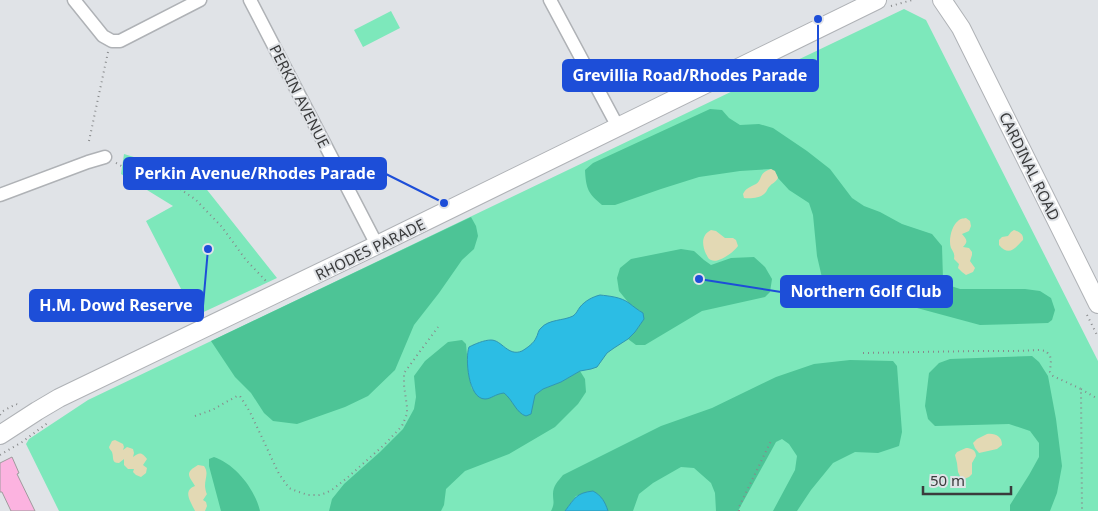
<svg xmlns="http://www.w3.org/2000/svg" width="1098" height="511" font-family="'Noto Sans',sans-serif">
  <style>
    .green { fill: #7de8bb }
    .forest { fill: #4dc496 }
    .sand { fill: #e3d9b4 }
    .water { fill: #2cbde4; stroke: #3096b2 }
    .building { fill: #fcb3e0; stroke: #9f9b9d }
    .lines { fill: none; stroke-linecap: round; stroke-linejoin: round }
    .street-casing { stroke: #afb2b6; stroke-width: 15 }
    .secondary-casing { stroke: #afb2b6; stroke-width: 20 }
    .path { stroke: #87898b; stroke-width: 2; stroke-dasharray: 1 4; stroke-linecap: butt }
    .street { stroke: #fff; stroke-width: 12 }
    .secondary { stroke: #fff; stroke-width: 18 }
    .labels { text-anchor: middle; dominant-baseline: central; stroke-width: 4; stroke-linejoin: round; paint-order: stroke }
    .street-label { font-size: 15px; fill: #3a3b3c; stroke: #e0e3e7 }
    .leader { fill: none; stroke: #1d4ed8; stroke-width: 2 }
    .callout-dot { fill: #1d4ed8; stroke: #e0e3e7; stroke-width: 2 }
    .callout { fill: #1d4ed8; stroke: #1d4ed8; stroke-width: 2 }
    .callout-label { font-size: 16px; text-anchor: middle; font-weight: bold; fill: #fff }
  </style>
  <rect width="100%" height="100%" fill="#e0e3e7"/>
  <!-- green -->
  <path class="green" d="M904,9L926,20L1098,361V511H59L26,444L29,439L88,400Z
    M391,11L400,28L363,47L354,30Z
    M124,154L196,176L277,278L195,316L146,221L173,206L121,174Z"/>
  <!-- forest -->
  <path class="forest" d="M710,109L722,110L729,118L740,125L759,124L773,128L807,151L830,169L852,198L864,206L880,212L902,224L932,234L942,246L943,279L948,285L960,289H1025L1040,291L1051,298L1055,310L1052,320L1048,323L980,325L917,308L872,301L839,291L823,282L817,256L813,215L809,203L789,190L778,178L777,175L771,169L740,171L699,177L661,189L615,205H602C588,193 586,189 585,170L593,163Z
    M471,217L476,226L478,236L474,249L462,260L439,293L414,325L395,370L368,396L345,407L297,424L273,421L264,413L251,393L235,377L211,341Z
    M681,249L694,251L704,260L711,265L731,258L754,257L765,267L772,279L770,292L765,297L702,311L645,345H636L628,339L635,332L644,319L640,311L632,307L619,291L617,278L620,268L631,259Z
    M462,340L466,344L469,377L472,389L489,398L497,393H504L510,398L532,407L533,401L535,395L543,389L561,382L580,371L585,379L586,392L578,404L555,427L509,454L465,471L446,489L444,505L441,511H329L332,499L344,484L380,452L403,429L414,409L416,397L414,376L425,361L448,342Z
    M1032,356L1039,362L1048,376L1056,419L1062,466L1057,493L1050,511H1010V505L1029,475L1039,457V443L1030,431L1009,424L935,426L928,419L925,406L929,373L939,363L950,359Z
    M850,360L893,361L897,366L902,432L899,446L878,453L855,452L833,463L811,490L797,511H773L795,470L797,456L789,444L782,439L776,442L738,511H716L715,493L711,483L694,468L681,467L653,483L639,494L633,511H608C604,502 602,496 593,491L576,496L565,511H551C555,503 553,502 553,494C553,486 558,481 563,475L661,426L712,408L776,377L814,364Z
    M214,457C235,464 255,489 260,511H221L209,466V459Z"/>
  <!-- sand -->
  <path class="sand" d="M771,169L775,171L778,178C775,183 772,183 769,187C767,189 767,192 764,194C760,198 750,199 744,198L743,194C746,188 750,187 756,184C763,179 758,173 771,169Z
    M966,218L970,221L971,226L969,231L962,234C966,239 969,241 963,247L969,248L972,252V255L970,261L975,268L973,272L966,275L962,272L958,268L959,264L954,259C955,253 953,252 951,248C948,240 952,225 958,221C961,218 962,219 966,218Z
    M711,230L716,231L725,238H733L736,240L738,246C734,252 718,264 711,260C708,259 708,257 706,254C702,245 701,235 711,230Z
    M1014,230C1019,232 1024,234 1023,240C1015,248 1009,257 999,245V240L1002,237L1008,236L1011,232Z
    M987,434C995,433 1002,436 1002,445L997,449L979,453L975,448L973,443L977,439Z
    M115,440L123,444L124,447L123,450L127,447L133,449L134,453L133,457C139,453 141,451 147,459L143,465L147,468L146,473L141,477L136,475L133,472L134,469H128L124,465V459L119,463C111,463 114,458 112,452C111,450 109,449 109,447L112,441Z
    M966,448C971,448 976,450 976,456L972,463V474L969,477L964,479L961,478L958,472L957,463L955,455L957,452Z
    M198,465L204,466C209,473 205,478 205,486C205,487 206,493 207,494L203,500L206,502L207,506L205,511H195C191,502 182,491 195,486C189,476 184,473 198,465Z"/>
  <!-- water -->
  <path class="water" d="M600,295C609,296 621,297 629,303C634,307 638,310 643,313L644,319L635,332L628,339L614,348L607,353L597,367L591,369L580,371L561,382L543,389L535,395L531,414L526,416C516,413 513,400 504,393C495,394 491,399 485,399C468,399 465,358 469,347C475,344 484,340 491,340C502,340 508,357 522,351C527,348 534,343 536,338C538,335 538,330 541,328C549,319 563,321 573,316C577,313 577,311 580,307C585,301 592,297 600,295Z
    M593,491C602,496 605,502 608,511H565C575,498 576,493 593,491Z"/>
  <!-- building -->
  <path class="building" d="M12,457L19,473L17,474L35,511H11L2,492H0V463Z"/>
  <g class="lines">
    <defs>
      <path id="street" d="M74,0L103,36L112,41H120L200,0
        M250,0L377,245
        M550,0L618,127
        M0,195L88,162L105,157"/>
      <path id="secondary" d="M942,0L961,28L1098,304
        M0,435L37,411L59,398L377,245L877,0"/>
    </defs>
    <!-- street casing -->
    <use href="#street" class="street-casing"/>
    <!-- secondary casing -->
    <use href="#secondary" class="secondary-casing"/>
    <!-- path -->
    <path class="path" d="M891,6L912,0
      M89,141L108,52
      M116,163L156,185L180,189L195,199L222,227L246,260L267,282
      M1087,315L1098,337
      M863,353L975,351H1016L1038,350L1046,351L1050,356L1051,360L1050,372L1053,376L1081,389L1082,511
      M1081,389L1098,399
      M0,415L3,411L16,404L19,405
      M195,416L212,410L237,396H240L250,412L279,474L289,488L296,491L308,495H319L326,493L333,489L347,478L384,445L402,426L407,414V407L404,385V373L438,327
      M0,455L22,442L49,422
      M739,511V507L771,441"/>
    <!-- street -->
    <use href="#street" class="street"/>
    <!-- secondary -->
    <use href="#secondary" class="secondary"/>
  </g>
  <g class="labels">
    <!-- street labels -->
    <g class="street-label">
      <text transform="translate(300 96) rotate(63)">PERKIN AVENUE</text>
      <text transform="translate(1030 166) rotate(64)">CARDINAL ROAD</text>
      <text transform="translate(370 249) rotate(-26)">RHODES PARADE</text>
    </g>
  </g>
  <!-- callouts -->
  <path class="leader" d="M818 19L818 76M444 203L386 174M699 279L781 292M208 249L203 306"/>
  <g class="callout-dot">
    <circle cx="818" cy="19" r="5"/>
    <circle cx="444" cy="203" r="5"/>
    <circle cx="699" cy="279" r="5"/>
    <circle cx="208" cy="249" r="5"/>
  </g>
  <g class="callout">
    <rect x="563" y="60" width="255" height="31" rx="5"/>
    <rect x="124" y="158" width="262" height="31" rx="5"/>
    <rect x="781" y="276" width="171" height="31" rx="5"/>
    <rect x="30" y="290" width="173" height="31" rx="5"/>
  </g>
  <g class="callout-label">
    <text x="690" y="81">Grevillia Road/Rhodes Parade</text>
    <text x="255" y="179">Perkin Avenue/Rhodes Parade</text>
    <text x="866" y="297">Northern Golf Club</text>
    <text x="116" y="311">H.M. Dowd Reserve</text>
  </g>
  <!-- scale -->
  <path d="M923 486v8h88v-8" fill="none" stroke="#3a3b3c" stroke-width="2.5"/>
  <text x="930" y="486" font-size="15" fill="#3a3b3c" stroke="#e0e3e7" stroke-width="4" paint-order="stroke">50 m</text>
</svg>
